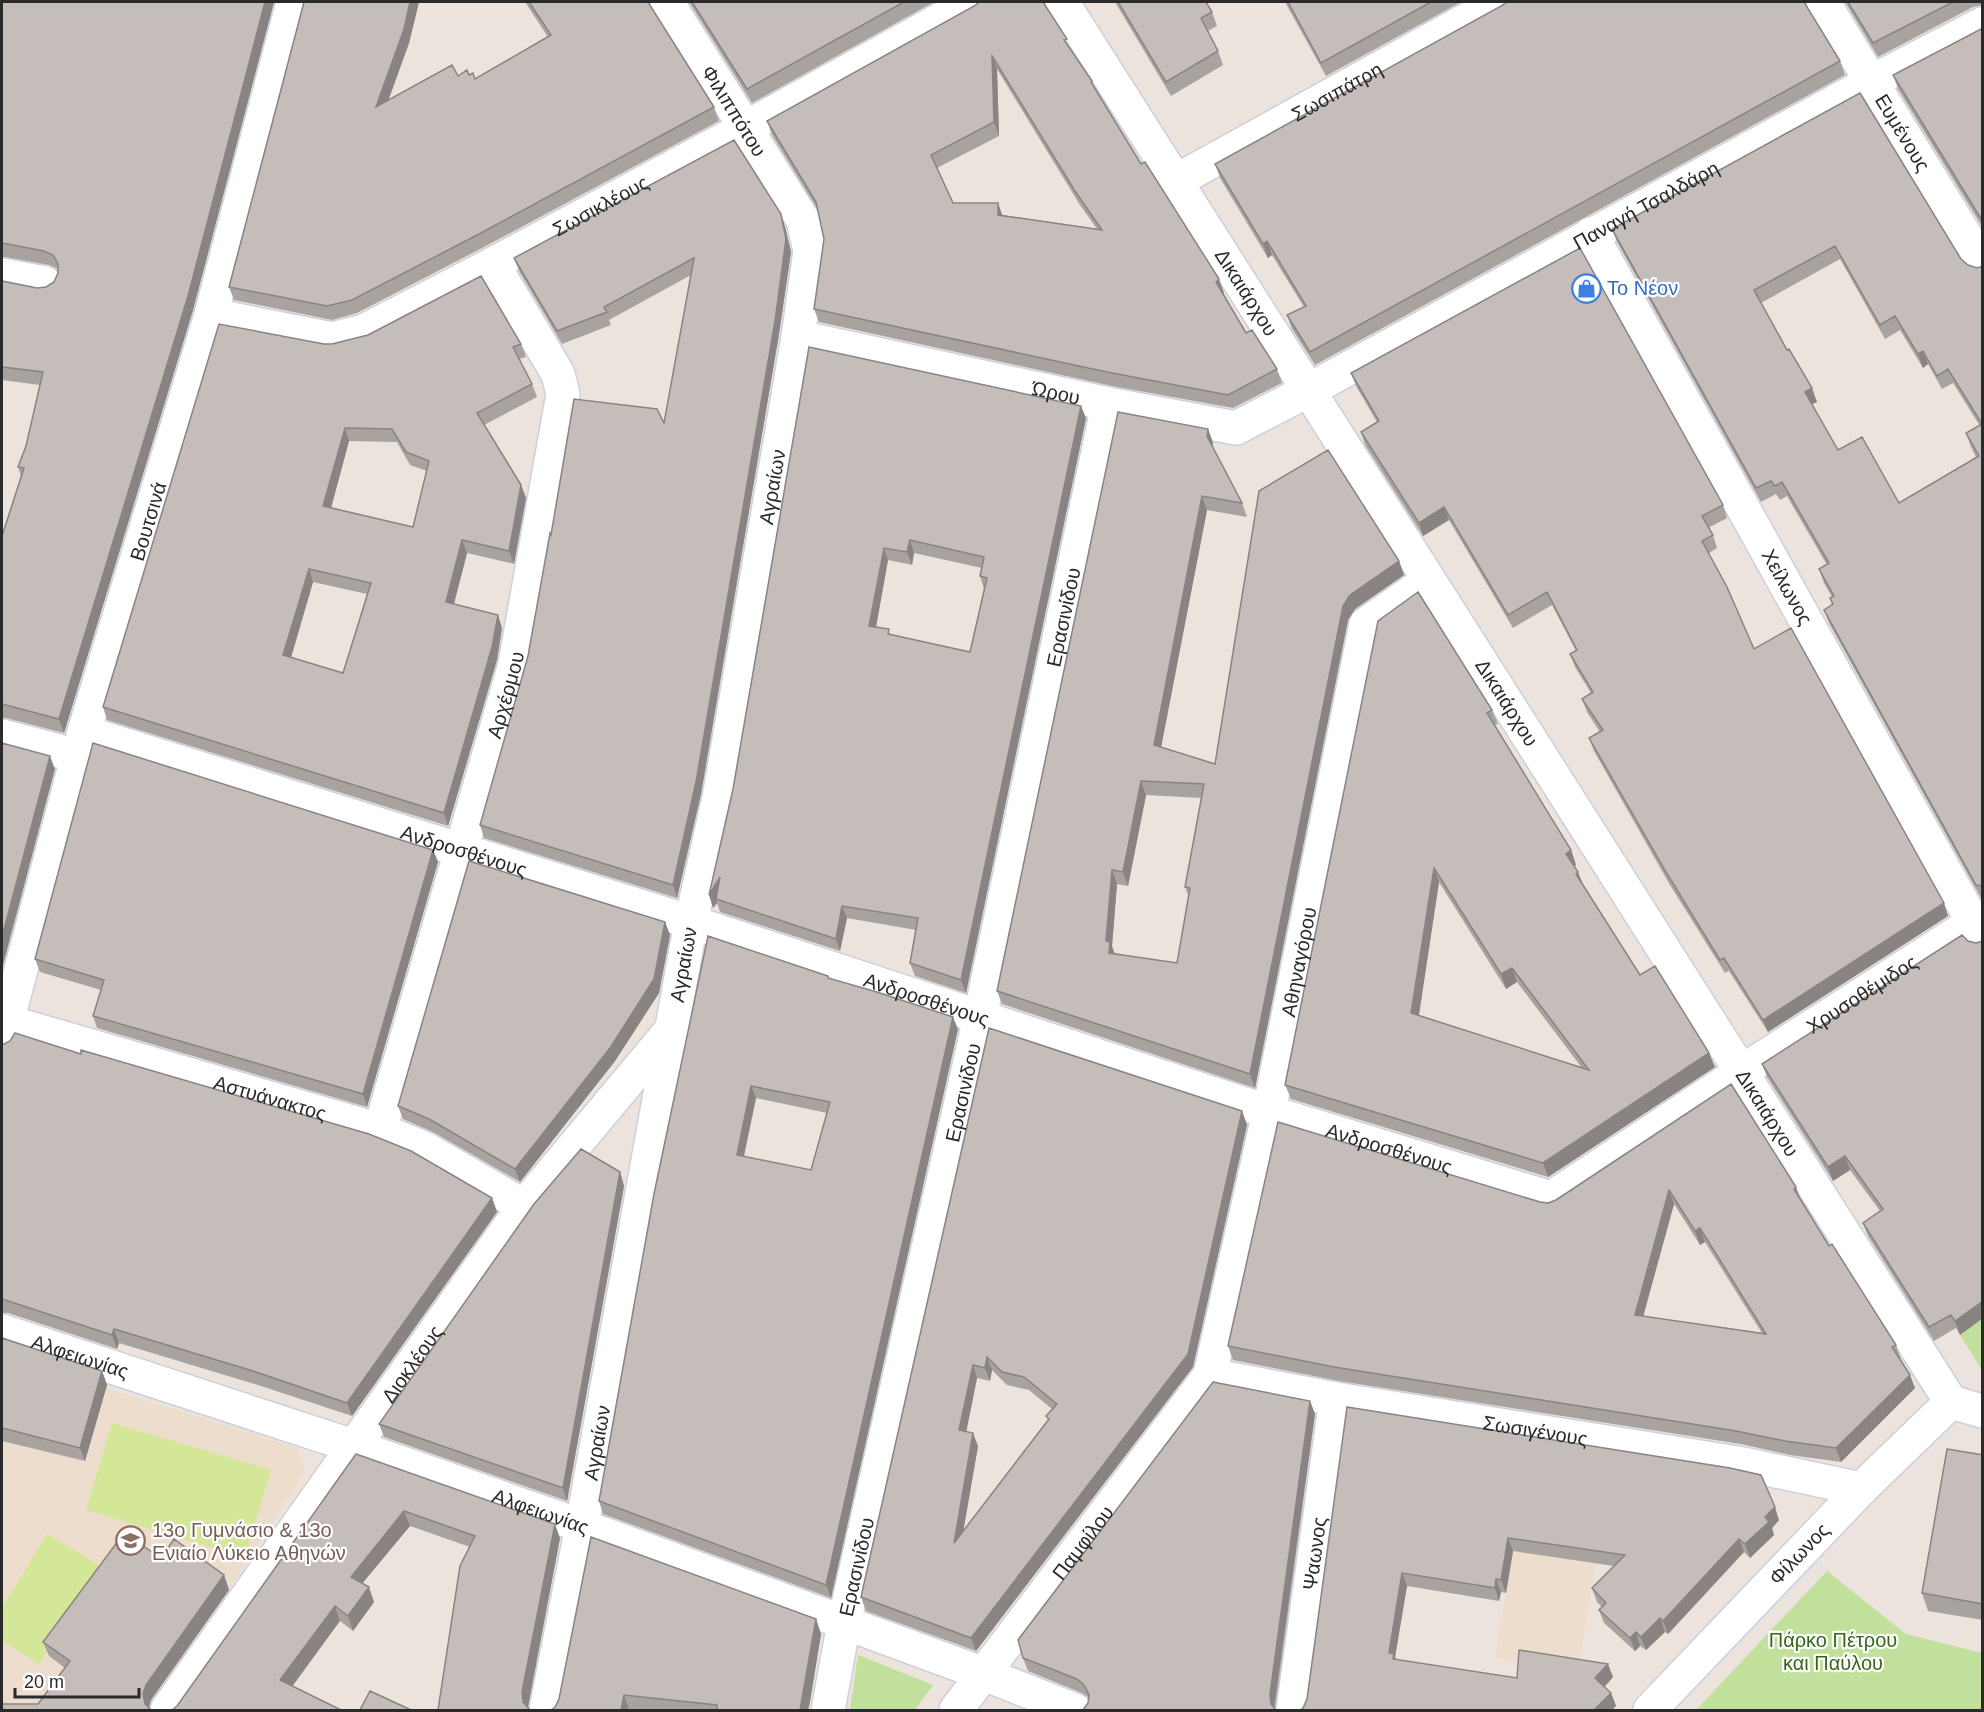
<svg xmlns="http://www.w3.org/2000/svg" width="1984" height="1712" font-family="Helvetica,sans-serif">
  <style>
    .education { fill: #edddcd }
    .green { fill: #c0e09c }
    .pitch { fill: #d4e798 }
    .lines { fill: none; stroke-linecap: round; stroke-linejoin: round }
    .minor-casing { stroke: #cbd1dc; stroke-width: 36 }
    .minor { stroke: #fff; stroke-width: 33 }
    .wall { fill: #a9a3a0; fill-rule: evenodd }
    .shaded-wall { fill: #898482 }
    .building { fill: #c4bdba; stroke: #898482; stroke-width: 1.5; fill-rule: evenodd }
    .labels { text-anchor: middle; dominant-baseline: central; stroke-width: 4.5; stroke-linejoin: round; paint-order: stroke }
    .street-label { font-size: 20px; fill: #2a2a2a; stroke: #fff }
    .shop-label { font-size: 20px; fill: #366cbe; stroke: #fff; text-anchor: start }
    .education-label { font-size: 20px; fill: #785e54; stroke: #fff; text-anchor: start }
    .park-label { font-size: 20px; fill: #39651d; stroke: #fff }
  </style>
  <rect width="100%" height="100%" fill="#ece3dd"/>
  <!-- education -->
  <path class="education" d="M2,1355L297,1448L305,1472L216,1609L146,1710H2Z
    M1530,1448L1612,1462L1578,1671L1495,1658Z"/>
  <!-- green -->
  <path class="green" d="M1982,1318V1370L1960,1335Z
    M1827,1571L1906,1634L1982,1653V1710H1696Z
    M858,1655L933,1685L915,1710H850Z"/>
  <!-- pitch -->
  <path class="pitch" d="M112,1423L271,1470L245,1557L86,1510Z
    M47,1534L99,1565L39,1664L2,1641V1608Z"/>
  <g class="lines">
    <defs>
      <g id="minor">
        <path id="s1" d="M1062,2L1951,1402"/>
        <path id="s2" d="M1823,2L1982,263"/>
        <path id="s3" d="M1176,181L1499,2"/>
        <path id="s4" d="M1591,234L1982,938"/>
        <path d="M2,275L45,283"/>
        <path id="s5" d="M211,315L332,339L364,331L493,264L745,128L972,2"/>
        <path id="s6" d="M798,337L1108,404L1236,428L1309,390L1871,82L1982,24"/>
        <path id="s7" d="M84,732L691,922L1269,1112L1551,1198L1741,1072L1982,917"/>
        <path d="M2,736L78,756"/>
        <path id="s8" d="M2,1020L380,1130L424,1148L524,1206"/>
        <path id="s9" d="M2,1041L84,732L211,315L293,2"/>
        <path id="s10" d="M380,1130L515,664L563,394L558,374L493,264"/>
        <path id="s11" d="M2,1331L353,1446L582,1526L984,1674L1075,1710"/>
        <path id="s12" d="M1210,1375L1336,1399L1738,1463L1861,1489"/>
        <path d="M1951,1402L1982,1411"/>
        <path id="s13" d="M167,1710L524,1206L671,1030"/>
        <path id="s14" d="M546,1710L582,1526L691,922L719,798L798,337L810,251L803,220L667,2"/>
        <path id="s15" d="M828,1710L844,1623L980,1017L1108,404"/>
        <path id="s16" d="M956,1710L1210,1375L1269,1112L1366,624L1429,580"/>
        <path id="s17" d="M1293,1710L1336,1399"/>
        <path id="s18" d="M1650,1710L1861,1489L1951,1402"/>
      </g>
    </defs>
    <!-- minor casing -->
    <use href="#minor" class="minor-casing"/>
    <!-- minor -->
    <use href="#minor" class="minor"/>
  </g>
  <!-- wall -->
  <path class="wall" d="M2,2H274L193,310L64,733L6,718H2V536L21,476L18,467L26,446L40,385L2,380V281L37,288L46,287L54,282L58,273V269L49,265L5,257H2Z
    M304,2H419L409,43L388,100L458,76L469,75L475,79L548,37L525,2H648L714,107L719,121L484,247L357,313L332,320L234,300L229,287Z
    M689,2H934L752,103Z
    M1115,2H1206L1212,12L1217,26L1208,31L1218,51L1223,65L1171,96Z
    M1285,2H1461L1326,76Z
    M1845,2H1983V5L1973,7L1878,57Z
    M976,5L1071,49L1092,81L1095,88L1141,164L1224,293L1223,294L1246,333L1277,369L1282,383L1233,408L1112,386L819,322L814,309L824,239L818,210L772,135L767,121ZM997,69L1080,205L1097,229L1002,215L953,203L937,168L999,136Z
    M1503,5L1840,61L1845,75L1315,365L1292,329L1287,315L1304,307L1272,255L1268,258L1220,178L1215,164Z
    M1983,28V228L1898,89L1893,75Z
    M1860,93L1961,259L1968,265L1977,268L1983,266V899L1981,898L1829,623L1824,610L1832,605L1830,598L1832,597L1824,583L1819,569L1827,565L1787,496L1780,500L1776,494L1761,502L1617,242L1612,229ZM1840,259L1885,339L1900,330L1923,368L1928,364L1942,389L1953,383L1980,426L1966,433L1971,447L1976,457L1899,503L1838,450L1812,404L1817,402L1761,303Z
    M785,227L791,252L779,334L701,794L677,898L484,838L480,825L528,656L551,535L664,423L691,275L609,320L611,325L562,344L519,271L514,258Z
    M324,344H521L526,357L519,359L532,384L537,397L484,425L521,485L526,498L514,564L467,553L454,604L502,628L497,660L448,826L107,720L103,707ZM349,441L397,442L410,465L427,471L413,527L331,508ZM313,582L367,594L343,673L291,657Z
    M809,347L1086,418L966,993L915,976L910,963L916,930L847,918L840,951L720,912L717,903L713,908L733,789ZM914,553L982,568L980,576L984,589L970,652L891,634L876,627L888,560L912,565Z
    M1351,373L1723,505L1727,518L1708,528L1713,535L1717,548L1709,553L1754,649L1948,916L1768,1032L1729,971L1725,973L1670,885L1594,751L1589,738L1600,732L1587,712L1582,699L1591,693L1575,667L1570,654L1576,651L1552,605L1513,628L1449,520L1423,536L1365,445L1361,432L1377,422L1356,386Z
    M1208,429L1213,443L1212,447L1242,503L1247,517L1207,510L1161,747L1215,764L1259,491L1399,561L1404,575L1355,609L1348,620L1255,1088L1002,1004L997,991ZM1146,795L1202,798L1185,887L1189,897L1177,963L1115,954L1112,946L1117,884L1128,886Z
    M1378,621L1492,710L1498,724L1495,725L1571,850L1576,865L1574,866L1583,886L1640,975L1715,1067L1548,1177L1291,1099L1285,1085ZM1439,882L1506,989L1517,982L1582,1068L1419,1015Z
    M433,850L438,862L367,1107L97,1028L93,1016L101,990L40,972L35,959Z
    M665,922L670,935L659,993L615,1061L520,1182L433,1132L403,1119L398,1106Z
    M1968,941L1976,943L1983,941V1318L1960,1335L1956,1328L1934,1341L1868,1236L1863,1223L1880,1211L1850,1170L1833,1181L1767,1077L1762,1064Z
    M828,976L829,979L958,1029L831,1598L603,1514L599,1501L654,1194ZM756,1098L827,1113L811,1170L744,1157Z
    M989,1028L1242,1111L1247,1125L1193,1367L976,1651L866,1611L861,1597ZM992,1370L1007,1385L1029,1390L1052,1409L1046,1416L1048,1420L963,1531L978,1446L966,1432L977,1378L990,1381Z
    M2,1045L492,1198L497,1212L352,1416L258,1385L119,1343L117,1349L8,1313H2Z
    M1731,1084L1829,1246L1896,1345L1901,1359L1900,1360L1915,1388L1841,1462L1790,1455L1741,1444L1339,1381L1233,1360L1228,1346L1556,1200ZM1674,1204L1700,1245L1705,1242L1762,1333L1643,1316Z
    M620,1172L624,1186L567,1501L384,1437L379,1424Z
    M2,1338L102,1371L107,1385L85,1461L2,1441Z
    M1310,1401L1315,1414L1275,1709L1088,1703V1697L1082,1693L1028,1671L1023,1658Z
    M1347,1407L1779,1520L1772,1528L1774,1535L1750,1558L1744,1552L1668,1634L1665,1632L1646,1650L1640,1646L1635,1651L1604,1623L1599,1610L1602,1607L1597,1602L1592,1588L1614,1566L1513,1551L1506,1593L1501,1592L1499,1601L1407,1586L1395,1657L1396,1660L1517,1678L1613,1677L1604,1687L1611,1693L1616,1706L1612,1710H1300L1303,1708L1307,1699Z
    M356,1454L560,1538L528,1708L438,1710L470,1547L410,1526L362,1583L374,1602L353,1631L340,1621L177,1706Z
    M1983,1455V1620L1928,1611L1922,1593Z
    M161,1558L224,1575L229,1590L151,1700L149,1708L38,1704L65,1668L49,1656L43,1642Z
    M816,1619L821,1634L808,1710H551Z"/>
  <!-- shaded-wall -->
  <path class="shaded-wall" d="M265,2H274L193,310L64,733L59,719Z
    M410,2H419L409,43L381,121L376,107Z
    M992,56L997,69L999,136L994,122Z
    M998,203L1003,217L998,215Z
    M781,214L785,227L791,252L779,334L701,794L677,898L673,885Z
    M1267,241L1272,255L1268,258L1263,244Z
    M1219,279L1224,293L1221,295L1216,282Z
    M1923,351L1928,364L1923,368L1918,354Z
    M1812,388L1817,402L1810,405L1805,392Z
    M1081,406L1086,418L966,993L961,980Z
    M345,428L349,441L328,519L323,506Z
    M1208,429L1213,443L1212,450L1207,436Z
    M521,485L526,498L514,564L509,551Z
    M1202,496L1207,510L1159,758L1154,745Z
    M1444,507L1449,520L1423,536L1419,523Z
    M462,540L467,553L451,615L446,602Z
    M910,540L914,553L912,565L907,552Z
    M884,548L888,560L874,638L869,626Z
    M1399,561L1404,575L1355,609L1348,620L1255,1088L1250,1074L1343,606L1350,595Z
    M309,569L313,582L288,668L283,655Z
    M498,615L502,628L497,660L448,826L444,813Z
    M50,756L55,769L2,969V937Z
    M1141,781L1146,795L1128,886L1123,872Z
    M433,850L438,862L367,1107L363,1094Z
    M1571,850L1576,865L1571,868L1566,854Z
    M1434,868L1439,882L1417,1027L1411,1013Z
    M1112,870L1117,884L1112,946L1115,956L1109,953L1106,941Z
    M1578,872L1584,887L1576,874Z
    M720,877L716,899L717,903L713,908L709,895Z
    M1944,903L1948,916L1768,1032L1763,1020Z
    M842,906L847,918L840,951L836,939Z
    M665,922L670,935L659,993L615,1061L520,1182L515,1169Z
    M1512,968L1517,982L1506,989L1501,974Z
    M953,1017L958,1029L831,1598L826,1585Z
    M1709,1053L1715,1067L1548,1177L1543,1163Z
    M751,1086L756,1098L741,1168L737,1155Z
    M1242,1111L1247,1125L1193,1367L976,1651L971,1638Z
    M1845,1156L1850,1170L1833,1181L1828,1167Z
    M620,1172L624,1186L567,1501L563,1488Z
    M1796,1187L1801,1201L1794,1189Z
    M1669,1190L1674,1204L1640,1328L1635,1315Z
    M492,1198L497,1212L352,1416L347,1403Z
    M1700,1228L1705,1242L1700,1245L1695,1231Z
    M1983,1301V1318L1960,1335L1955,1321Z
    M114,1329L119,1343L117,1349L112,1335Z
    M987,1357L992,1370L990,1381L985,1368Z
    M973,1365L977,1378L964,1443L959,1430Z
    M102,1371L107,1385L85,1461L80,1448Z
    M1910,1375L1915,1388L1841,1462L1836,1448Z
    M1310,1401L1315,1414L1274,1707L1275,1710L1271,1704L1270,1694Z
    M973,1433L978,1446L959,1556L954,1543Z
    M1775,1507L1779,1520L1772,1528L1774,1535L1750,1558L1745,1544L1765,1517Z
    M404,1511L410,1526L356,1591L351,1577Z
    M555,1524L560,1538L528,1706V1710L523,1702L522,1692Z
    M1508,1538L1513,1551L1506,1593L1501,1580Z
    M1739,1539L1744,1552L1668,1634L1663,1621Z
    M1402,1573L1407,1586L1395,1657L1399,1667L1389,1653Z
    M224,1575L229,1590L151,1700L148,1709L145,1704L143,1694L146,1685Z
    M1496,1579L1501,1592L1499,1601L1495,1588Z
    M369,1587L374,1602L353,1631L348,1616Z
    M335,1606L340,1621L286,1695L280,1680Z
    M1660,1618L1665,1632L1646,1650L1641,1637Z
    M816,1619L821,1634L810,1702L808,1710H800Z
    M1636,1632L1640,1646L1635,1651L1630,1638Z
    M1608,1664L1613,1677L1600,1692L1595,1678Z
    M1611,1693L1616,1706L1612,1710H1594Z
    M624,1695L629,1710H621Z"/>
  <!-- building -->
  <path class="building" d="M2,2H265L188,296L59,719L2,704V536L24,468L18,467L26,446L43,372L2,367V281L37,288L46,287L54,282L58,273V264L53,255L44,251L2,243Z
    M304,2H410L404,29L376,107L452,65L458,76L467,70L469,75L473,73L475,79L551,35L529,2H648L714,107L479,234L352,300L327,306L229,287Z
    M692,2H904L747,89Z
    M979,2H1043L1067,39L1064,40L1092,81L1091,82L1141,164L1145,162L1219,279L1216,282L1246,333L1252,330L1277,369L1228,395L1107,372L814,309L824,239L816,202L767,121L976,5ZM992,56L1075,191L1102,230L998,215V203H953L931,155L994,122Z
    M1118,2H1206L1212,12L1201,18L1218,51L1166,82Z
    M1288,2H1431L1321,63Z
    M1506,2H1804L1840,61L1310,352L1287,315L1306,306L1267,241L1263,244L1215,164L1503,5Z
    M1848,2H1953L1873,43Z
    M1983,28V222L1893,75Z
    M1860,93L1961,259L1968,265L1977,268L1983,266V886L1976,885L1824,610L1833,604L1830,598L1834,596L1819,569L1829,563L1782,482L1775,486L1771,481L1756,488L1612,229ZM1835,246L1880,325L1895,316L1918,354L1923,351L1937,376L1948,369L1982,424L1966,433L1979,456L1899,503L1862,437L1838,450L1805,392L1812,388L1789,349L1787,350L1754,290Z
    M734,140L781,214L786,239L775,321L696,782L673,885L480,825L528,656L550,533L551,535L574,399L657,409L664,423L694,258L604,307L607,312L557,331L514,258Z
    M1580,248L1723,505L1702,516L1713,535L1702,541L1727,587L1754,649L1791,628L1944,903L1763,1020L1724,958L1720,960L1666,872L1589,738L1603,730L1582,699L1593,692L1570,654L1577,650L1547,592L1508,615L1444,507L1419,523L1361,432L1379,421L1351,373Z
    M481,276L521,344L513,347L532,384L477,413L521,485L509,551L462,540L446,602L498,615L492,647L444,813L103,707L219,324L324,344H332L368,335ZM345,428L392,429L406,452L429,461L413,527L323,506ZM309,569L371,583L343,673L283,655Z
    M809,347L1081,406L961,980L910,963L918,918L842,906L836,939L716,899L720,877L709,895L733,789ZM910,540L984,557L980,576L987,578L970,652L888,634L889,629L869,626L884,548L907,552Z
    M1118,412L1208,429L1207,436L1242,503L1202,496L1154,745L1215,764L1259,491L1328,450L1399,561L1350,595L1343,606L1250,1074L997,991ZM1141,781L1204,784L1185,887L1190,888L1177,963L1109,953L1110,942L1106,941L1112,870L1123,872Z
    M1418,592L1492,710L1487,713L1571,850L1566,854L1578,872L1576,874L1640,975L1655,966L1709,1053L1543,1163L1285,1085L1378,621ZM1434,868L1501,974L1512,968L1589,1070L1411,1013Z
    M2,743L50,756L2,937Z
    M93,743L433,850L363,1094L93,1016L104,980L35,959Z
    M469,861L665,922L654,979L610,1048L515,1169L429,1119L398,1106Z
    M1962,935L1968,941L1976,943L1983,941V1301L1955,1321L1951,1315L1929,1327L1863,1223L1883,1209L1845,1156L1828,1167L1762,1064Z
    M708,936L828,976V978L877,992L953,1017L826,1585L599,1501L654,1194ZM751,1086L830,1102L811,1170L737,1155Z
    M989,1028L1242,1111L1188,1354L971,1638L861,1597ZM987,1357L1002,1372L1024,1377L1057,1404L1046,1416L1049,1419L954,1543L973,1433L959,1430L973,1365L985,1368Z
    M15,1033L81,1054V1050L369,1134L411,1151L492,1198L347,1403L253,1371L114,1329L112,1335L2,1299V1045L10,1041Z
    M1731,1084L1796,1187L1794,1189L1829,1246L1832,1244L1896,1345L1892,1347L1910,1375L1836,1448L1785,1441L1736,1431L1334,1367L1228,1346L1278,1122L1540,1202L1548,1203L1556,1200ZM1669,1190L1695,1231L1700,1228L1766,1334L1635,1315Z
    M581,1149L620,1172L563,1488L379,1424L534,1204Z
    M2,1338L102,1371L80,1448L2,1428Z
    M1213,1382L1310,1401L1270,1694L1271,1704L1276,1710H1083L1088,1703L1089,1695L1084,1685L1077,1679L1023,1658L1018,1640Z
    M1347,1407L1730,1468L1761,1475L1775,1507L1765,1517L1769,1522L1745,1544L1739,1539L1663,1621L1660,1618L1641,1637L1636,1632L1630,1638L1599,1610L1606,1603L1592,1588L1625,1555L1508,1538L1501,1580L1496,1579L1495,1588L1402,1573L1389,1653L1394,1654L1393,1659L1517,1678L1519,1650L1608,1664L1595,1678L1611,1693L1594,1710H1300L1303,1708L1307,1699Z
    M1947,1449L1983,1455V1604L1922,1593Z
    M356,1454L555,1524L522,1692L523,1702L530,1710H438L460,1566L475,1536L404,1511L351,1577L369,1587L348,1616L335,1606L280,1680L341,1710H172L177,1706Z
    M124,1533L161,1558L174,1539L224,1575L146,1685L143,1694L145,1704L151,1710H2V1704H38L70,1661L43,1642Z
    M591,1537L816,1619L800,1710H717V1705L624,1695L621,1710H551L555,1707L559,1699Z
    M370,1691L411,1710H360Z"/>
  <!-- icons -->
  <defs>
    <symbol id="shop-ring" viewBox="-11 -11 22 22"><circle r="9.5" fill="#fff" stroke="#3f7fe0" stroke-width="1.5"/><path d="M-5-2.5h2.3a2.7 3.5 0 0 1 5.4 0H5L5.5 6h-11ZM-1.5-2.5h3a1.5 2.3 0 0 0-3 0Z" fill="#3f7fe0"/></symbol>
    <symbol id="school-ring" viewBox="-11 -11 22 22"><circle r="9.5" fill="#fff" stroke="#8d6e63" stroke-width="1.5"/><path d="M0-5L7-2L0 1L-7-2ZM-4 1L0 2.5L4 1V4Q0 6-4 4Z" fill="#8d6e63"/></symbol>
  </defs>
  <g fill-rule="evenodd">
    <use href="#shop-ring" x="1570" y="272" width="33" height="33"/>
    <use href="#school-ring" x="114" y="1524" width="33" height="33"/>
  </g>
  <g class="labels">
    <!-- street labels -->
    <g class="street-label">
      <text stroke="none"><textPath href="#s3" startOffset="184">Σωσιπάτρη</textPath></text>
      <text transform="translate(734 111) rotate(58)">Φιλιππότου</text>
      <text stroke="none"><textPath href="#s2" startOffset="153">Ευμένους</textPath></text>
      <text stroke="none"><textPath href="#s6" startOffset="914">Παναγή Τσαλδάρη</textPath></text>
      <text stroke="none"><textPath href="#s5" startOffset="424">Σωσικλέους</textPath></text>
      <text stroke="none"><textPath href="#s1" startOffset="344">Δικαιάρχου</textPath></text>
      <text stroke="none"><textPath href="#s6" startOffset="264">Ώρου</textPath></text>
      <text stroke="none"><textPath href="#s14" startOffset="1244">Αγραίων</textPath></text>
      <text stroke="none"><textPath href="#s9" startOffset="540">Βουτσινά</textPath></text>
      <text stroke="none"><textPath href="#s4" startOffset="404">Χείλωνος</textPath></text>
      <text stroke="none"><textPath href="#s15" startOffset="1118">Ερασινίδου</textPath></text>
      <text stroke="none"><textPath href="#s10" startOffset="453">Αρχέρμου</textPath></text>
      <text stroke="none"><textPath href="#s1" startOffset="830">Δικαιάρχου</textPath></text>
      <text stroke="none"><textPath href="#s7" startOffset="398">Ανδροσθένους</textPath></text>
      <text stroke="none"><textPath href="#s16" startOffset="843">Αθηναγόρου</textPath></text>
      <text stroke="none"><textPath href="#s14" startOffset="758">Αγραίων</textPath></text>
      <text stroke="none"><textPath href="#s7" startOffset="1911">Χρυσοθέμιδος</textPath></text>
      <text stroke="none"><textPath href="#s7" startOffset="884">Ανδροσθένους</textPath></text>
      <text stroke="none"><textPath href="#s15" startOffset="632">Ερασινίδου</textPath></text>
      <text stroke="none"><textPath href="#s8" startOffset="279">Αστυάνακτος</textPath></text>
      <text stroke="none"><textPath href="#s1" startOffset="1316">Δικαιάρχου</textPath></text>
      <text stroke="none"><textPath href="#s7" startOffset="1370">Ανδροσθένους</textPath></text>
      <text stroke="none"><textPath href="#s11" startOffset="82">Αλφειωνίας</textPath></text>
      <text stroke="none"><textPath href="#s13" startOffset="424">Διοκλέους</textPath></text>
      <text stroke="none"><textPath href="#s12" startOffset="330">Σωσιγένους</textPath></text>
      <text stroke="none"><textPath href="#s14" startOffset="272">Αγραίων</textPath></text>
      <text stroke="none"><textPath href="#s11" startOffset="568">Αλφειωνίας</textPath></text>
      <text stroke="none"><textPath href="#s16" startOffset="210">Παμφίλου</textPath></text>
      <text stroke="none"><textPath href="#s18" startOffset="216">Φίλωνος</textPath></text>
      <text stroke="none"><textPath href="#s17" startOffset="158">Ψαωνος</textPath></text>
      <text stroke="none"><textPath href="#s15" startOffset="146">Ερασινίδου</textPath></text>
    </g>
    <!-- shop labels -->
    <g class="shop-label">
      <text x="1607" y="288">Το Νέον</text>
    </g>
    <!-- education labels -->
    <g class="education-label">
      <text x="152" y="1530">13ο Γυμνάσιο &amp; 13ο<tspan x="152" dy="23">Ενιαίο Λύκειο Αθηνών</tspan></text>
    </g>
    <!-- park labels -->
    <g class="park-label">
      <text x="1833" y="1640">Πάρκο Πέτρου<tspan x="1833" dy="23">και Παύλου</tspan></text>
    </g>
  </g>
  <!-- border -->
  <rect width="1984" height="1712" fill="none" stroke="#2a2a2a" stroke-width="6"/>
  <!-- scale -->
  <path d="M15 1688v9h124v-9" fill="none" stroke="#2a2a2a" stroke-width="3"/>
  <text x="24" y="1688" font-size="18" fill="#2a2a2a" stroke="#ffffff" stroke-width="4.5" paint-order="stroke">20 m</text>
</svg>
